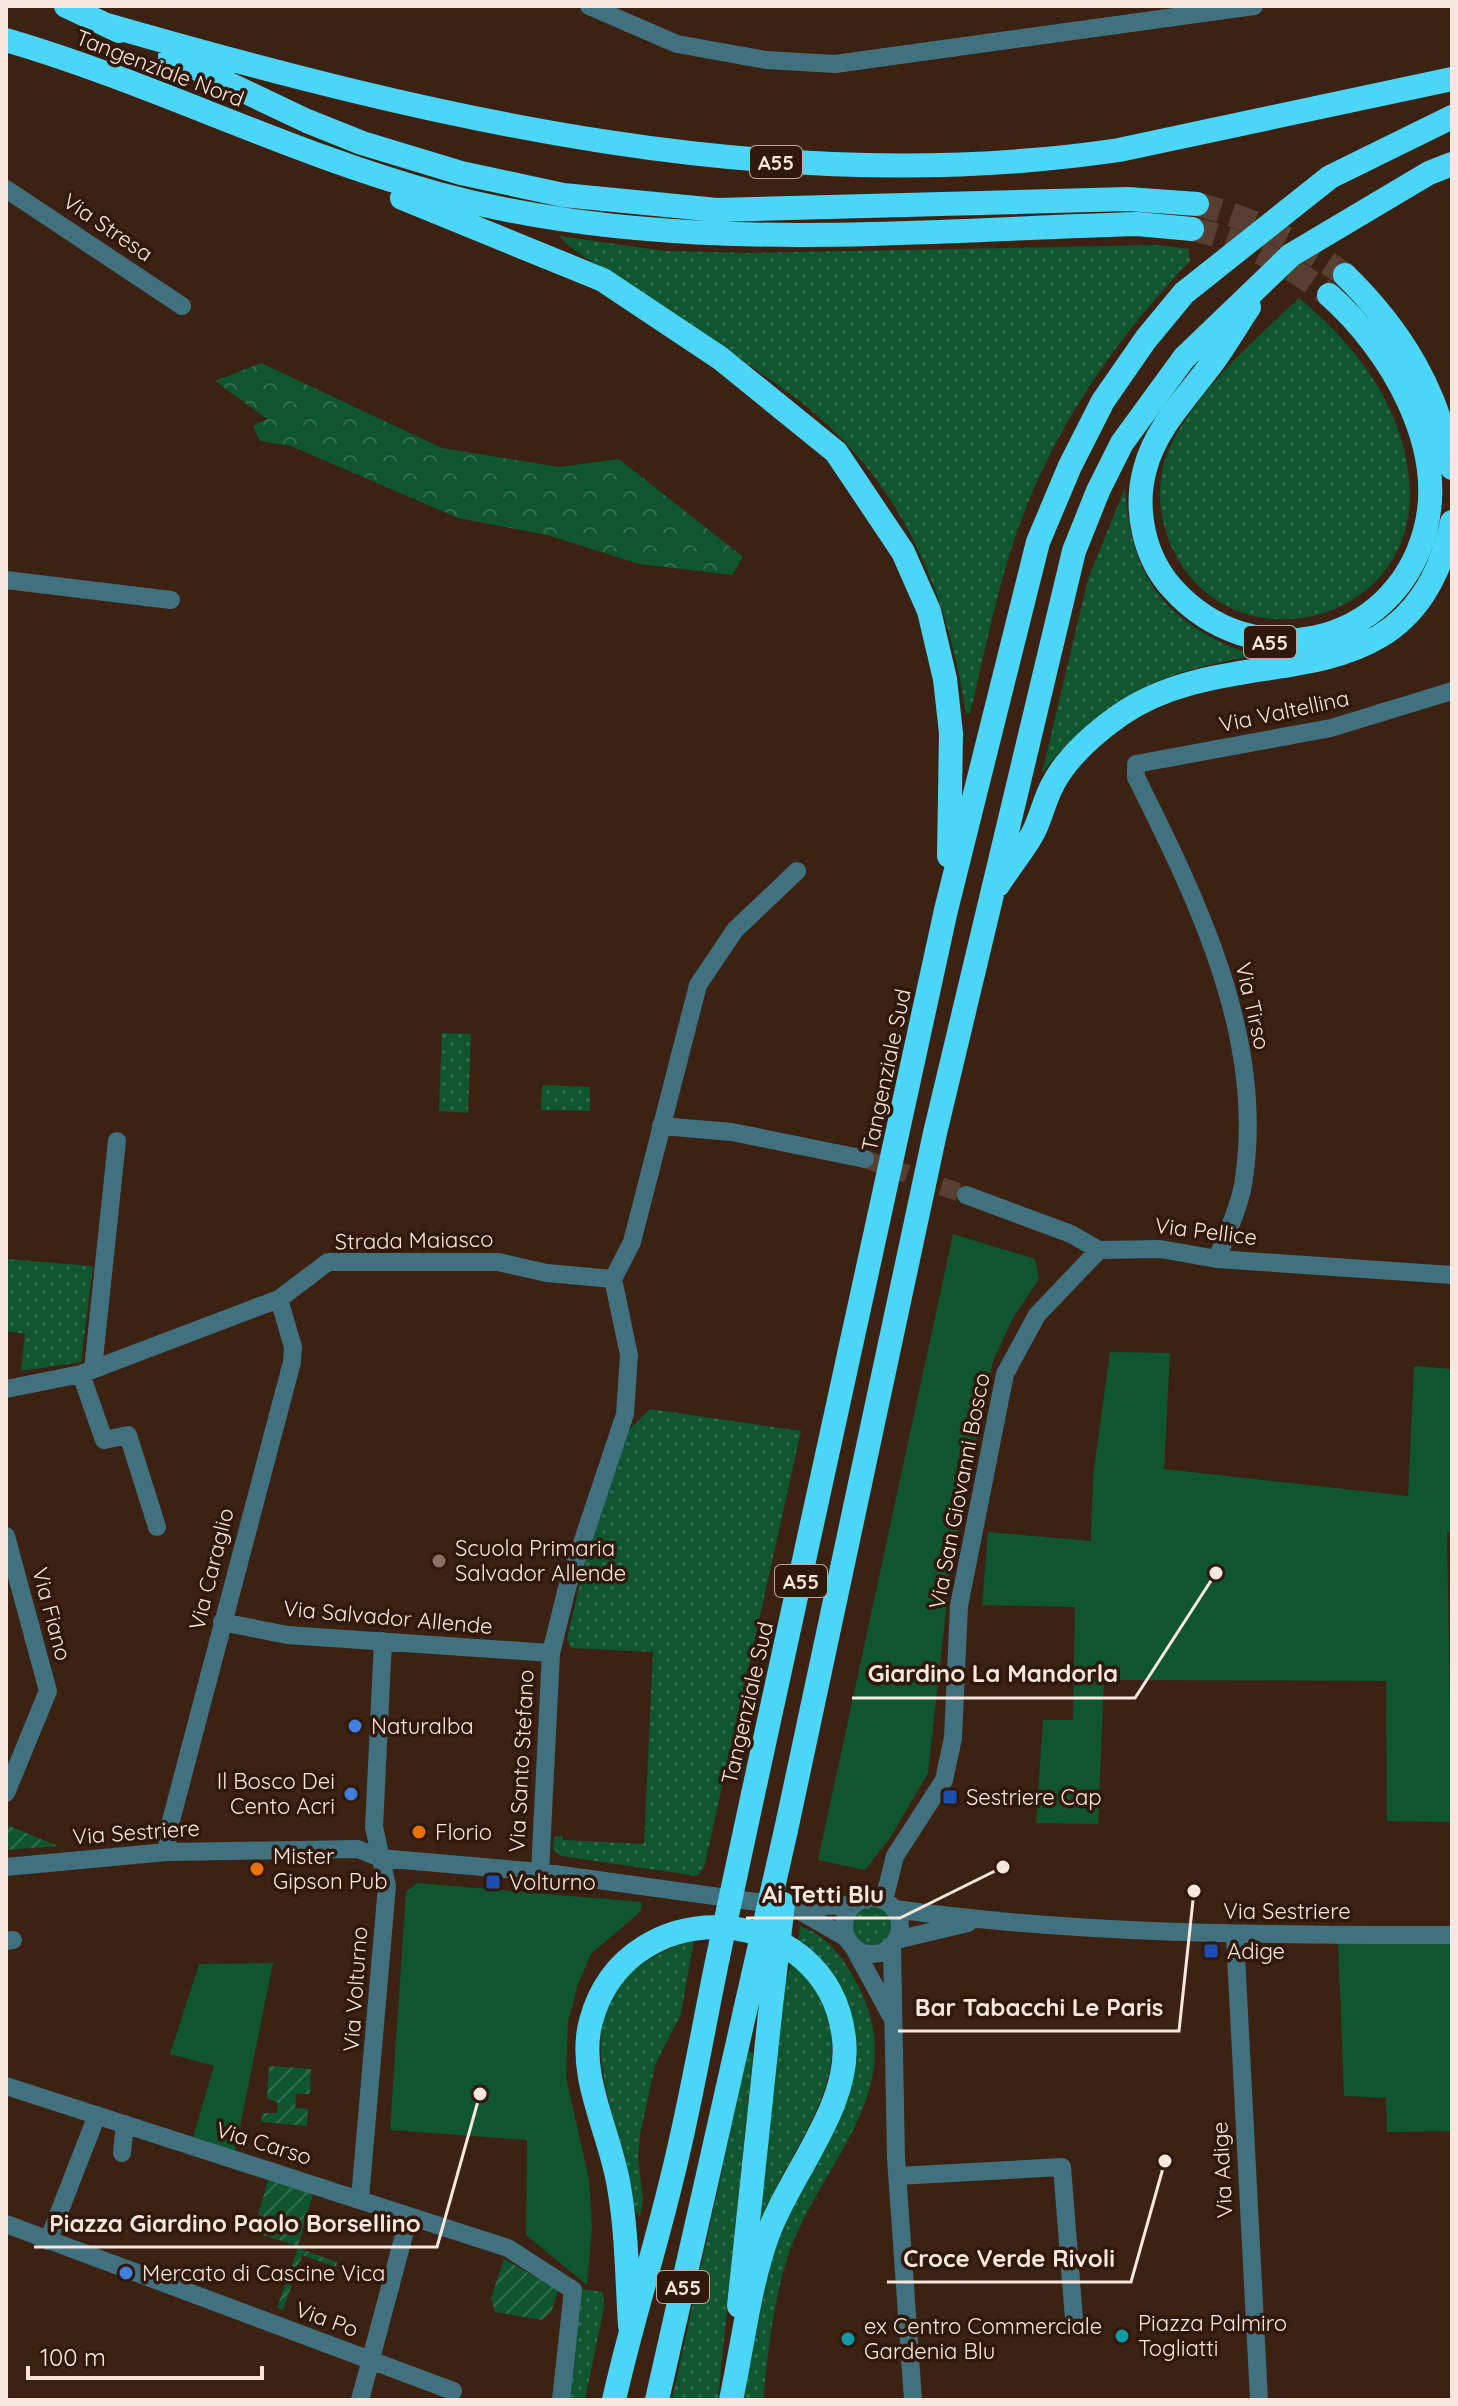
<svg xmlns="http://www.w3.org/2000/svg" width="1458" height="2406" font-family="Quicksand,sans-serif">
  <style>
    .grass { fill: url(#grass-dots) }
    .forest { fill: url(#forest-crowns) }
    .park { fill: #0f5530 }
    .garden { fill: url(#garden-furrows) }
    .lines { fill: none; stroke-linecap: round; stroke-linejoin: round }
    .minor-tunnel { stroke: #574031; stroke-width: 18; stroke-dasharray: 18 9; stroke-linecap: butt }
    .highway-tunnel { stroke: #574031; stroke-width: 24; stroke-dasharray: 24 12; stroke-linecap: butt }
    .minor { stroke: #41717f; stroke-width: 18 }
    .highway { stroke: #4bd5f7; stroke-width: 24 }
    .highway-bridge { stroke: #4bd5f7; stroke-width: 24 }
    .education-dot { fill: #8d6e63; stroke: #30190a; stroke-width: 3 }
    .shop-dot { fill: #3f7fe0; stroke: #30190a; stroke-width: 3 }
    .transit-dot { fill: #1a4fb4; stroke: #30190a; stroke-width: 3 }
    .food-dot { fill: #e8710a; stroke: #30190a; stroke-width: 3 }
    .culture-dot { fill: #0f9aa8; stroke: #30190a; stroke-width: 3 }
    .labels { text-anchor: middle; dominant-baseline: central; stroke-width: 7; stroke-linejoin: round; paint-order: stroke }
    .shield { fill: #30190a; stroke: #bca99e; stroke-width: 2 }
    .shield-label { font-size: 20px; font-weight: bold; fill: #f8e7de }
    .street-label { font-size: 22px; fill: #f8e7de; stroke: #30190a }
    .poi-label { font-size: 22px; fill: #f8e7de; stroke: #30190a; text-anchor: start }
    .leader { fill: none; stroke: #f8e7de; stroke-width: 3 }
    .callout-dot { fill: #f8e7de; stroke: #30190a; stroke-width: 3 }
    .callout-label { font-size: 24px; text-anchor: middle; font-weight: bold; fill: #f8e7de; stroke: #30190a; stroke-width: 7; stroke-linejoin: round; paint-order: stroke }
  </style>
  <defs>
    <pattern id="grass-dots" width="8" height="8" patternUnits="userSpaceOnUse" patternTransform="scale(2)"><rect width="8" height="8" fill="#0f5530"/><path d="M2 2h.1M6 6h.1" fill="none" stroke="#336d4e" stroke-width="1.8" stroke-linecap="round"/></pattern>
    <pattern id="forest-crowns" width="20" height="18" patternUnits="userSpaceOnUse" patternTransform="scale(2)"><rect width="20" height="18" fill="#0f5530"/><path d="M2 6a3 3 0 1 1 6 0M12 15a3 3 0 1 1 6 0" fill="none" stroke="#336d4e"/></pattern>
    <pattern id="garden-furrows" width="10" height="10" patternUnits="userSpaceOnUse" patternTransform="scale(2)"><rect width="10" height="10" fill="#0f5530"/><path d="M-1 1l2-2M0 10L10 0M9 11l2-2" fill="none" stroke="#336d4e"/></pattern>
  </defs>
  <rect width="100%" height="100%" fill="#3b2213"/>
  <!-- grass -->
  <path class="grass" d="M559,236L665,251L754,253L1157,245L1188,249L1190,261C1117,337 1055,426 1019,526C997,587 985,651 970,714L966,713C947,588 898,474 793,396C750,364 703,334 658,304C639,291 567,249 559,236Z
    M1299,298C1355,345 1401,402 1409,478C1425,635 1205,676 1164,525C1157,499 1159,467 1172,443C1200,387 1254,341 1299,298Z
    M1125,488C1131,581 1167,625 1255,656C1160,671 1103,697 1042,773L1088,579Z
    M442,1033L471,1034L468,1113L439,1111Z
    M542,1085L590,1087V1111L541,1110Z
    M6,1259L93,1266L81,1362L21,1371L25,1334L6,1331Z
    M650,1409L801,1431L704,1868L697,1876L561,1856L553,1849L554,1837L563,1836V1840L644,1844L653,1652L571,1648L567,1639L587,1553L627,1432Z
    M852 1926a20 20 0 1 1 40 0a20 20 0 1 1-40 0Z
    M800,1926C826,1935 843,1957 855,1980C916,2089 820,2161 788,2256C773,2302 768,2352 763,2400H742L775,2242L843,2102L841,1995L829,1971L798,1939Z
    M694,1939L681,2014L655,2065L640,2135L638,2158L643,2200L640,2218C628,2200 630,2173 624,2153C593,2054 574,1979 694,1939Z
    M792,1962C864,2032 825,2101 783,2174C774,2189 771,2213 758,2224L783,1988Z
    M748,2050L753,2054L718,2400H672Z
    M576,2288L603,2292L604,2307L585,2400H566Z"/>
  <!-- forest -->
  <path class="forest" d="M261,363L442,448L559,467L619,459L743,557L732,575L639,564L547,535L458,518L291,446L260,441L253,426L267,419L215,381Z"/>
  <!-- park -->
  <path class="park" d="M953,1234L1035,1259L1039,1279L1013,1318L993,1361L952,1556L928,1773L890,1838L865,1870L818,1860Z
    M1110,1352L1170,1353L1164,1469L1408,1496L1414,1366L1452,1369V1532H1447L1452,1822L1387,1821L1386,1681L1104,1680L1098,1824L1036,1823L1043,1720H1073L1075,1607L982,1605L988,1532L1091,1541L1093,1476Z
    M417,1883L642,1902L641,1911L591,1954L578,1984L568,2022L566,2078L589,2179L592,2226L587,2285L526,2235L527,2140L390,2130L406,1892Z
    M1338,1940H1452V2131L1387,2132L1386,2098L1344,2096Z
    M273,1963L235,2151L193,2137L214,2066L170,2054L199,1964Z"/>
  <!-- garden -->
  <path class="garden" d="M7,1825L58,1846L6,1850Z
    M269,2066L311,2069L310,2094H296L295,2108L308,2109L307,2126L261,2122L263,2113H277L278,2103L267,2098Z
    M269,2177L314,2190L298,2246L253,2232Z
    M298,2248L337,2262L336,2267L302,2255L283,2310L277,2308Z
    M504,2259L558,2290L552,2310L542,2320L495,2312L491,2298Z"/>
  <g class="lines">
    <!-- minor-tunnel -->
    <path class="minor-tunnel" d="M865,1159L966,1195"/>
    <!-- highway-tunnel -->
    <path class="highway-tunnel" d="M1197,204C1253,219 1298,241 1345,275
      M1192,229C1245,241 1286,263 1329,295"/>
    <!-- minor -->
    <path class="minor" d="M589,6L677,44L766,60L835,64L1254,6
      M6,189L182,306
      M6,580L171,600
      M661,1126L732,1132L865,1159
      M966,1195L1071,1234L1099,1250L1160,1249L1217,1259L1452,1275
      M1217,1259C1226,1234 1241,1205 1244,1178C1265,1037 1197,900 1136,777V764L1331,728L1452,691
      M93,1369L117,1141
      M81,1374L104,1440L128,1435L157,1527
      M6,1389L81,1374L279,1299L328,1262H498L547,1273L613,1279
      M6,1536L48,1691L6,1793
      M222,1622L287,1635L551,1653
      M167,1852L168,1832L292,1362L293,1347L279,1299
      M6,1867L167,1852L358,1849L380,1858L540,1872L793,1907L852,1905
      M540,1872L551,1653L567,1588L625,1414L629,1355L613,1279L632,1242L698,985L735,930L797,871
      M844 1926a28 28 0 1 1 56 0a28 28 0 1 1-56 0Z
      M884,1900L895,1856L944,1780L953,1738L959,1606L1005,1374L1037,1315L1099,1250
      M793,1907L845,1937
      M895,1909C1080,1935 1265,1935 1452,1935
      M1235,1936L1259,2400
      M896,1940L968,1923
      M6,1941L13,1940
      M892,1946L896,2158L913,2400
      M854,1948L891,2016
      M6,2086L508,2248L573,2290L561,2400
      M122,2153L125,2124
      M897,2176L1062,2167L1074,2319
      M360,2198L387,1886L374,1827L383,1641
      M6,2224L453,2391
      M48,2241L97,2115
      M360,2400L409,2216"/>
    <!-- highway -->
    <path class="highway" d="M66,6L119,31
      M107,25C435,119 776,201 1119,150L1452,79
      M6,40C153,83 291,154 439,194C667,256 904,231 1137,224L1192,229
      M170,56L307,121L362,143L461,173L563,195L717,210L1128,199L1197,204
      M402,198L603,280L720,358L836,452L903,552L929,611L945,679L951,733L949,856
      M1345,275C1401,330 1438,390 1452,468
      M1249,307C1237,325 1226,344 1213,362C1188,396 1156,427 1145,469C1134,509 1144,557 1172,588C1251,677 1393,649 1425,531C1448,446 1390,349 1329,295
      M998,885C1009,868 1022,852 1032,835C1041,819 1044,800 1053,784C1067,757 1096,732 1120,715C1241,632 1409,716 1452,522
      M753,1794L946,910L1038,542L1070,466L1103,401L1146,339L1184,293L1330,177L1452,117
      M786,1830L935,1133L1074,551L1098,491L1122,443L1184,358L1291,255L1429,173L1452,164
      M739,2306L770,2014
      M630,2326C627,2279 627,2232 619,2187C611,2134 576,2075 591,2021C627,1887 829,1900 844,2039C852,2104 790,2174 768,2234C750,2282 742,2349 731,2400
      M614,2400C631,2324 655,2250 673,2174C691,2102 703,2029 718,1957
      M657,2400L745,2011"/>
    <!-- highway-bridge -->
    <path class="highway-bridge" d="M718,1957L753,1794
      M745,2011L786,1830
      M770,2014L783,1904"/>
  </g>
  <!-- markers -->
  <circle class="education-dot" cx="439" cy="1561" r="8"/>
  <g class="shop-dot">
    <circle cx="355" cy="1726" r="8"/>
    <circle cx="351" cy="1794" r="8"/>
    <circle cx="126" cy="2273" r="8"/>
  </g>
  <g class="transit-dot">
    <rect x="942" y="1789" width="16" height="16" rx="4"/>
    <rect x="485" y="1874" width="16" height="16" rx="4"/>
    <rect x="1203" y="1943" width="16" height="16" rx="4"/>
  </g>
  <g class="food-dot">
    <circle cx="419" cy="1832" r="8"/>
    <circle cx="257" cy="1869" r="8"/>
  </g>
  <g class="culture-dot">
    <circle cx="1122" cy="2336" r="8"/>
    <circle cx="848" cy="2339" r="8"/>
  </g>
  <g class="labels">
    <!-- shield labels -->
    <g class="shield">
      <rect x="750" y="146" width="52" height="32" rx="6"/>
      <rect x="1244" y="626" width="52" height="32" rx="6"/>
      <rect x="775" y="1565" width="52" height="32" rx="6"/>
      <rect x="657" y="2271" width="52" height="32" rx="6"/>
    </g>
    <g class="shield-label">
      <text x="776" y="162">A55</text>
      <text x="1270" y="642">A55</text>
      <text x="801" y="1581">A55</text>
      <text x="683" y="2287">A55</text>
    </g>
    <!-- street labels -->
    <g class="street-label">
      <text transform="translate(160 68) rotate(21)">Tangenziale Nord</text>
      <text transform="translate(108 227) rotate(34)">Via Stresa</text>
      <text transform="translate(1284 711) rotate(-12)">Via Valtellina</text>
      <text transform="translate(1253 1006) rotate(77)">Via Tirso</text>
      <text transform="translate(886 1070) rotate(-78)">Tangenziale Sud</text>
      <text transform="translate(1206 1231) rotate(7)">Via Pellice</text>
      <text transform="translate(414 1240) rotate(-1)">Strada Maiasco</text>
      <text transform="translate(959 1491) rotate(-79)">Via San Giovanni Bosco</text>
      <text transform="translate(211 1569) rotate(-76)">Via Caraglio</text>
      <text transform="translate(52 1614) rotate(75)">Via Fiano</text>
      <text transform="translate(388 1617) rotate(5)">Via Salvador Allende</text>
      <text transform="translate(747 1703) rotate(-77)">Tangenziale Sud</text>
      <text transform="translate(521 1761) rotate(-87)">Via Santo Stefano</text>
      <text transform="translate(136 1832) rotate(-4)">Via Sestriere</text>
      <text x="1287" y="1911">Via Sestriere</text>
      <text transform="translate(355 1989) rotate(-86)">Via Volturno</text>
      <text transform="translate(264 2143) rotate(17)">Via Carso</text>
      <text transform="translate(1222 2170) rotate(-93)">Via Adige</text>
      <text transform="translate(327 2319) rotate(20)">Via Po</text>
    </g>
    <!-- poi labels -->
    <g class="poi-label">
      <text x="455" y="1548">Scuola Primaria<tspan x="455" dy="25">Salvador Allende</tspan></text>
      <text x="371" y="1726">Naturalba</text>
      <text x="335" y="1781" text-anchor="end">Il Bosco Dei<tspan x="335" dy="25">Cento Acri</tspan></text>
      <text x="966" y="1797">Sestriere Cap</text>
      <text x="435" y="1832">Florio</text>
      <text x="273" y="1856">Mister<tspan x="273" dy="25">Gipson Pub</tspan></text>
      <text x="509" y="1882">Volturno</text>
      <text x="1227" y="1951">Adige</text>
      <text x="142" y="2273">Mercato di Cascine Vica</text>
      <text x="1138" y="2323">Piazza Palmiro<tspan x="1138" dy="25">Togliatti</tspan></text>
      <text x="864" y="2326">ex Centro Commerciale<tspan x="864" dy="25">Gardenia Blu</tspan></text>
    </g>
  </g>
  <!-- callouts -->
  <path class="leader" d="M1216 1573L1135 1698H852M1003 1867L900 1918H746M1194 1891L1179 2031H898M480 2094L437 2247H34M1165 2161L1131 2282H887"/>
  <g class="callout-dot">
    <circle cx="1216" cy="1573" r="8"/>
    <circle cx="1003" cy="1867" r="8"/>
    <circle cx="1194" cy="1891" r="8"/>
    <circle cx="480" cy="2094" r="8"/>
    <circle cx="1165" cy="2161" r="8"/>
  </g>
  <g class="callout-label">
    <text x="993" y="1682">Giardino La Mandorla</text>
    <text x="823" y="1903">Ai Tetti Blu</text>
    <text x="1039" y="2016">Bar Tabacchi Le Paris</text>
    <text x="235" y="2232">Piazza Giardino Paolo Borsellino</text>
    <text x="1009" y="2267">Croce Verde Rivoli</text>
  </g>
  <!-- border -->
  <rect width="1458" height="2406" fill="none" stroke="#f8e7de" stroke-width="16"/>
  <!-- scale -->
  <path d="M28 2366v12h234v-12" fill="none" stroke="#f8e7de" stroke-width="4"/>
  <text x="40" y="2366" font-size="24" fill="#f8e7de" stroke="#30190a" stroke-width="6" paint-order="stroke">100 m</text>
</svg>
